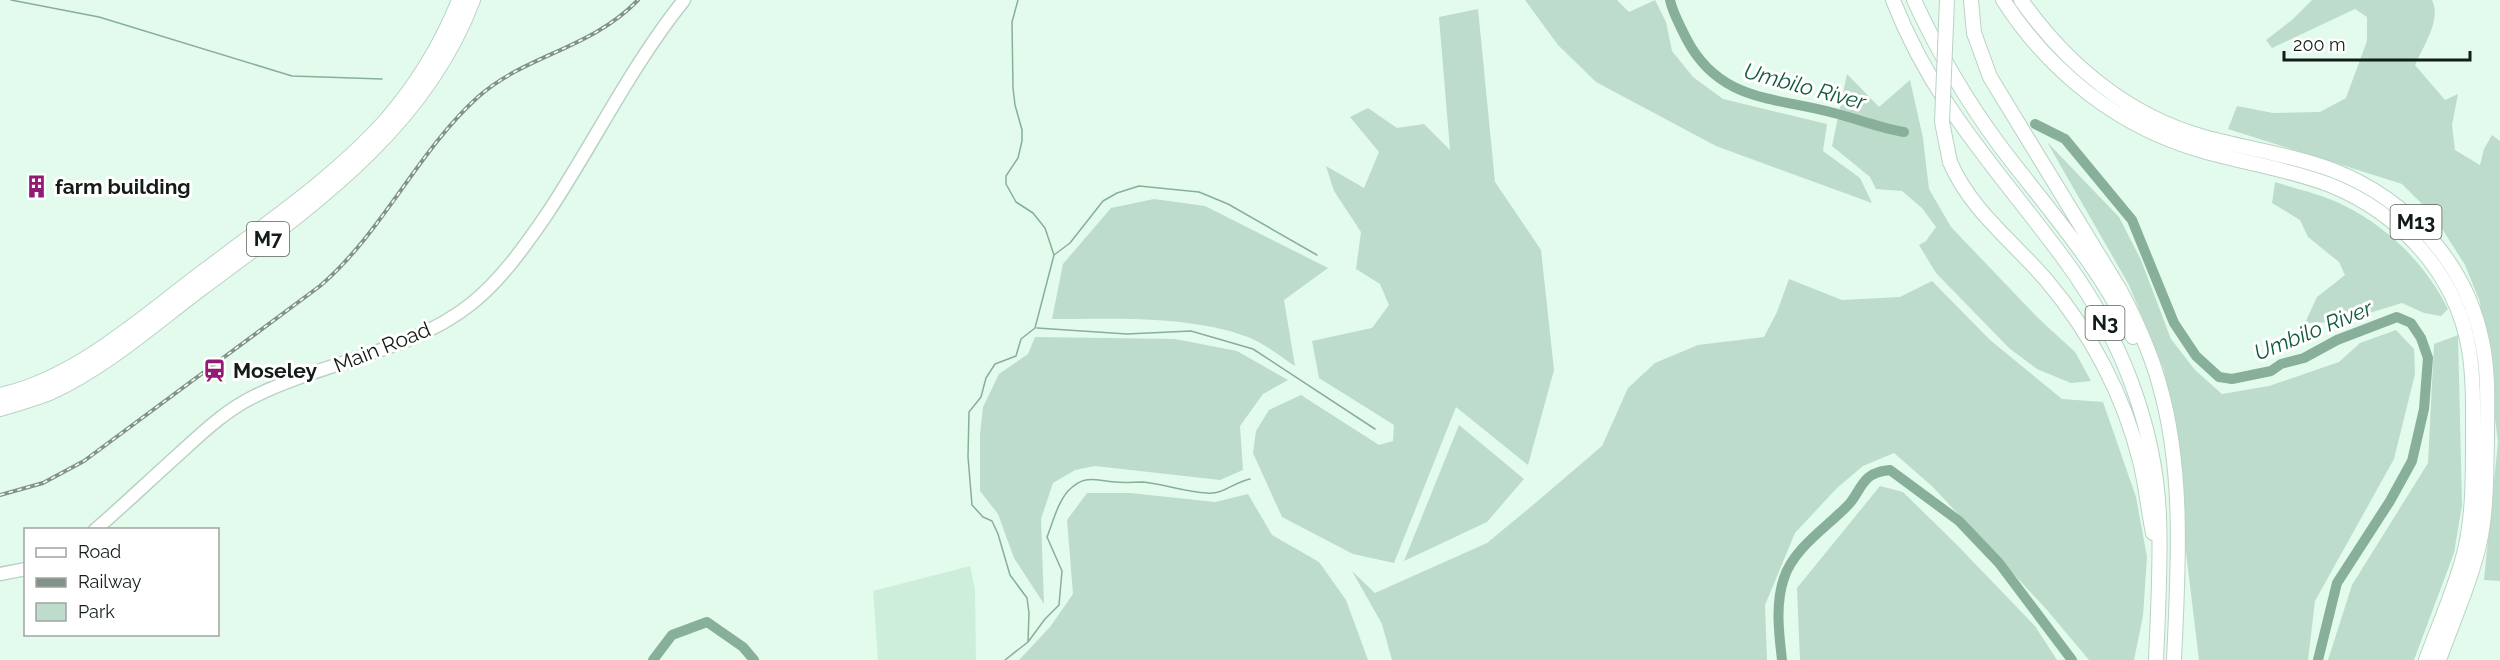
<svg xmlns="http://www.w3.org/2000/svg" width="2500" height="660" font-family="Raleway,sans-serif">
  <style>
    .built { fill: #ceeedc }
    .green { fill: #bddccb }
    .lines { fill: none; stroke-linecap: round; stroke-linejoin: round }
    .stream { stroke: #87af9a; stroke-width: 1.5 }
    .river { stroke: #87af9a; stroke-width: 10 }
    .major-casing { stroke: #bad2c5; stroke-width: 15 }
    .highway-casing { stroke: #bad2c5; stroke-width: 16 }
    .major { stroke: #fff; stroke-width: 12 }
    .highway { stroke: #fff; stroke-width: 14 }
    .rail-casing { stroke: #82948a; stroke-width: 4 }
    .rail { stroke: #fff; stroke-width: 1.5; stroke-dasharray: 4.5; stroke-linecap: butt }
    .highway-bridge-casing { stroke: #bad2c5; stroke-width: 16; stroke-linecap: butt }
    .highway-bridge { stroke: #fff; stroke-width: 14 }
    .labels { text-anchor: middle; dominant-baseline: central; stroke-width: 6; stroke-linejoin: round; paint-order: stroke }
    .shield { fill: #fff; stroke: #5a605d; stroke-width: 1.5 }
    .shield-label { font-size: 20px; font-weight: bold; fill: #131c17 }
    .poi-label { font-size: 21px; font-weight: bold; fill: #131c17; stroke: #fff; text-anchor: start }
    .street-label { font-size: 21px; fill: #131c17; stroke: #fff }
    .water-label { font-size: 22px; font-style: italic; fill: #13593d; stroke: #fff }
  </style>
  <rect width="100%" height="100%" fill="#e2fbed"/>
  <!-- built -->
  <path class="built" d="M970,566L975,590L976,660H878L873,591Z"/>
  <!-- green -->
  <path class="green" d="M1525,0H1617L1629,12L1655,0L1666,22L1672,51L1693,77L1723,99L1827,124L1823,151L1860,178L1872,203L1716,146L1596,82L1558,45Z
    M2312,0H2432C2442,19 2423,47 2415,65L2445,100L2458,94L2452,125L2455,150L2480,165L2484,149L2492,135L2500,141V581L2484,580L2498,442L2480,302L2465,265L2434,216L2402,184L2228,129L2237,106L2273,113L2320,112L2346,98L2367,41V17L2355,9L2272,48L2266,40L2292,20Z
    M1478,9L1495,182L1541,250L1554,370L1528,465L1456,407L1394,563L1353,554L1282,517L1253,453L1256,431L1269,410L1301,395L1379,445L1393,441L1394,425L1319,378L1312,341L1372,328L1389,305L1380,284L1356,269L1361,232L1334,191L1326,166L1364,188L1379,152L1350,117L1368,108L1397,128L1424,124L1450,150L1439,17Z
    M1847,74L1879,107L1910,80L1923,138L1929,189L1951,227L2037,317L2075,352L2091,381L2071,383L2037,369L2009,348L1936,273L1919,245L1926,241L1936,227L1922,208L1902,191L1876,189L1870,177L1832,146Z
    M2047,142L2119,217L2141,260L2171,339L2195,370L2222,394L2269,386L2339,362L2360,343L2396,330L2414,349L2415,374L2394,459L2315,601L2308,660H2199L2164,370L2129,285Z
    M2275,182C2296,189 2321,194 2341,204C2387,226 2425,263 2448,309L2441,316L2424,313L2402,303L2340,322L2305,323L2317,297L2345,275L2339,262L2308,237L2300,220L2272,203Z
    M1154,199L1205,206L1328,268L1284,300L1295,366C1280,356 1265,344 1248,337C1188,315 1115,319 1052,319L1063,264L1111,208Z
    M1789,279L1842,300L1900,297L1932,281L1990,340L2062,399L2103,402L2136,497L2147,557L2143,616L2134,660H2089L2047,610L1933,487L1894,453L1863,466L1837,488L1795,533L1765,605L1767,660H1392L1382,624L1352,571L1375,593L1487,543L1533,505L1602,446L1628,388L1655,363L1698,345L1764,337L1777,312Z
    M2458,335L2462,505L2454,553L2414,660H2328L2352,585L2428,463L2434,344Z
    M1035,337L1175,339L1237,351L1288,380L1263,394L1240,426L1243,470L1220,480L1095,466L1075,470L1053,483L1041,519L1044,604L1014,558L998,514L980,491V435L983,407L999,374L1028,354Z
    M1459,425L1524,479L1487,522L1404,561Z
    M1880,486L1903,492L1956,544L2035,626L2057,660H1800L1797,588Z
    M1087,493H1130L1215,502L1248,494L1272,535L1319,562L1346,600L1368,660H1019L1050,627L1073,594L1067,520Z"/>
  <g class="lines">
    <!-- stream -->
    <path class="stream" d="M11,0L99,17L292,76L382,79
      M1018,0L1012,22L1013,88L1015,105L1022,130V141L1018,158L1006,176V184L1016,202L1033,213L1045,228L1054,255L1035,328L1021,339L1016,356L995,364L986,378L981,397L969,412L968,457L972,505L983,517L992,521L998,534L1010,575L1027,598L1029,613L1028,642
      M1054,255L1070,243L1103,201L1117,193L1139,186L1199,192L1228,204L1317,255
      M1037,328L1127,334L1191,331L1253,349L1375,429
      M1005,660L1028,642L1045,619L1059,605L1062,571L1047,537C1053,522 1057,504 1068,491C1085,473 1096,481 1115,482C1124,483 1134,482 1143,482C1164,484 1185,492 1207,493C1223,495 1234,482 1250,479"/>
    <!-- river -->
    <path class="river" d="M1670,0C1673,14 1680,25 1686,38C1719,102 1774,97 1834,113C1858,119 1880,128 1904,132
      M2035,124L2065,139L2132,220L2174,323L2196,356L2219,377L2232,379L2271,371L2281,364L2304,358L2337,340L2397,317L2411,323L2421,338L2428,358L2424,409L2412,461L2390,501L2337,583L2318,660
      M653,660L672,635L707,622L743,647L754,660
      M1782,660C1779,634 1775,604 1784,578C1794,547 1829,526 1850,503C1857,495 1861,483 1869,477C1875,472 1882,471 1890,470L1959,521L1999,563L2072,660"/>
    <defs>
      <path id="major" d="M95,530C124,505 151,479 179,454C203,432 226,410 255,396C323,362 411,352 471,304C502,279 525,246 547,214C594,143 631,66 684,0
        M0,574L26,569"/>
      <path id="highway" d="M1893,0C1934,106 2002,174 2067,263C2120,336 2155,425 2159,515C2161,563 2158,612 2156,660
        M1914,0C1938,52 1966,100 2000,146C2047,208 2100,266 2133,337
        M1971,0L1974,33L1990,77L2120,290C2136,320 2150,351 2159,383C2185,472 2178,569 2174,660
        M2003,0C2050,73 2120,128 2203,151C2245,163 2289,169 2330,185C2400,213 2456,274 2469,349C2474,380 2473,412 2473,443C2473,479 2473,514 2465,550C2456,587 2439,624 2426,660
        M2021,0C2066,64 2128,116 2204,137C2248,149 2293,155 2335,171C2408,200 2466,263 2482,341C2489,373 2487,406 2487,438C2486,473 2487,507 2480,541C2471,581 2453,621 2439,660
        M1950,162C1971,211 2013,241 2047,281C2091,333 2124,396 2140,461C2146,485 2148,509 2153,533
        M0,395C78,378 145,314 208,268C269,221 334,178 386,120C416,85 442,43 459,0
        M0,409C17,404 35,399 52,392C106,367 153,325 201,289C308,209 424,131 473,0"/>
    </defs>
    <!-- major casing -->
    <use href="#major" class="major-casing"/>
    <!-- highway casing -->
    <use href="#highway" class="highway-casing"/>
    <!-- major -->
    <use href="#major" class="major"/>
    <!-- highway -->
    <use href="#highway" class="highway"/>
    <defs>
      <path id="rail" d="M0,495L43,483L84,461L320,286C383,232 417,152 478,97C525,55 591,49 638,0"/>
    </defs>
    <!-- rail casing -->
    <use href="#rail" class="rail-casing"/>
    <!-- rail -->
    <use href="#rail" class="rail"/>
    <defs>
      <path id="highway-bridge" d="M1947,0L1942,122L1950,162"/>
    </defs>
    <!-- highway-bridge casing -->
    <use href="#highway-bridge" class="highway-bridge-casing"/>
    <!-- highway-bridge -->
    <use href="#highway-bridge" class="highway-bridge"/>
  </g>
  <!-- icons -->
  <defs>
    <symbol id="building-bare" viewBox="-9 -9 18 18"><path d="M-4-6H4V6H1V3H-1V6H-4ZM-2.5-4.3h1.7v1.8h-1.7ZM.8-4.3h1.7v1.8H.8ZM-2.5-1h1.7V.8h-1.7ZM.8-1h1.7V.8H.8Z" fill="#941974" stroke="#fff" stroke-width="2.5" paint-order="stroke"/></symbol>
    <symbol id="station-bare" viewBox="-9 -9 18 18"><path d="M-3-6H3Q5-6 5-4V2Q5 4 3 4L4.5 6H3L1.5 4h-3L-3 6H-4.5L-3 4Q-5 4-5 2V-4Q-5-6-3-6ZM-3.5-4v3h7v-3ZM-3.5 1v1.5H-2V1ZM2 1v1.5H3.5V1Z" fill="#941974" stroke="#fff" stroke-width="2.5" paint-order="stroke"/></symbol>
  </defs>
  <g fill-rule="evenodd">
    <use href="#building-bare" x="20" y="170" width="33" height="33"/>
    <use href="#station-bare" x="198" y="354" width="33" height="33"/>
  </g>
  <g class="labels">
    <!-- shield labels -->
    <g class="shield">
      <rect x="2390.5" y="205" width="51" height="34" rx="4.5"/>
      <rect x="247" y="222" width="42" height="34" rx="4.5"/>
      <rect x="2085.5" y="306" width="39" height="34" rx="4.5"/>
    </g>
    <g class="shield-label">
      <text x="2416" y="222">M13</text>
      <text x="268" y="239">M7</text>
      <text x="2105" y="323">N3</text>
    </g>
    <!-- poi labels -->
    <g class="poi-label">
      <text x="55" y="186">farm building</text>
      <text x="233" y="370">Moseley</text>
    </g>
    <!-- street labels -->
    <g class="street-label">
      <text transform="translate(382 347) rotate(-22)">Main Road</text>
    </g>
    <!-- water labels -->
    <g class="water-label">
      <text transform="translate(1805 86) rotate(15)">Umbilo River</text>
      <text transform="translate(2313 330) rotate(-22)">Umbilo River</text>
    </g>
  </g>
  <!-- legend -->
  <rect x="24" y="528" width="195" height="108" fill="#ffffff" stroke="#a1a4a2" stroke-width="1.5"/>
  <rect x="36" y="548" width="30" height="9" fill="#ffffff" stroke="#a1a4a2" stroke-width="1.5"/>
  <text x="78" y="558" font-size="18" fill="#131c17">Road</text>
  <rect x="36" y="578" width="30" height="9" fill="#82948a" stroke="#a1a4a2" stroke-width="1.5"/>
  <text x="78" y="588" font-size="18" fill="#131c17">Railway</text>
  <rect x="36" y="603" width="30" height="18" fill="#bddccb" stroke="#a1a4a2" stroke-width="1.5"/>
  <text x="78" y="618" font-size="18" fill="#131c17">Park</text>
  <!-- scale -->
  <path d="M2284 51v9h186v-9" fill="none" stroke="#131c17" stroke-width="3"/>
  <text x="2293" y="51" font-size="18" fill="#131c17" stroke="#ffffff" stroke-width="4.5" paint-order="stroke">200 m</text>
</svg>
